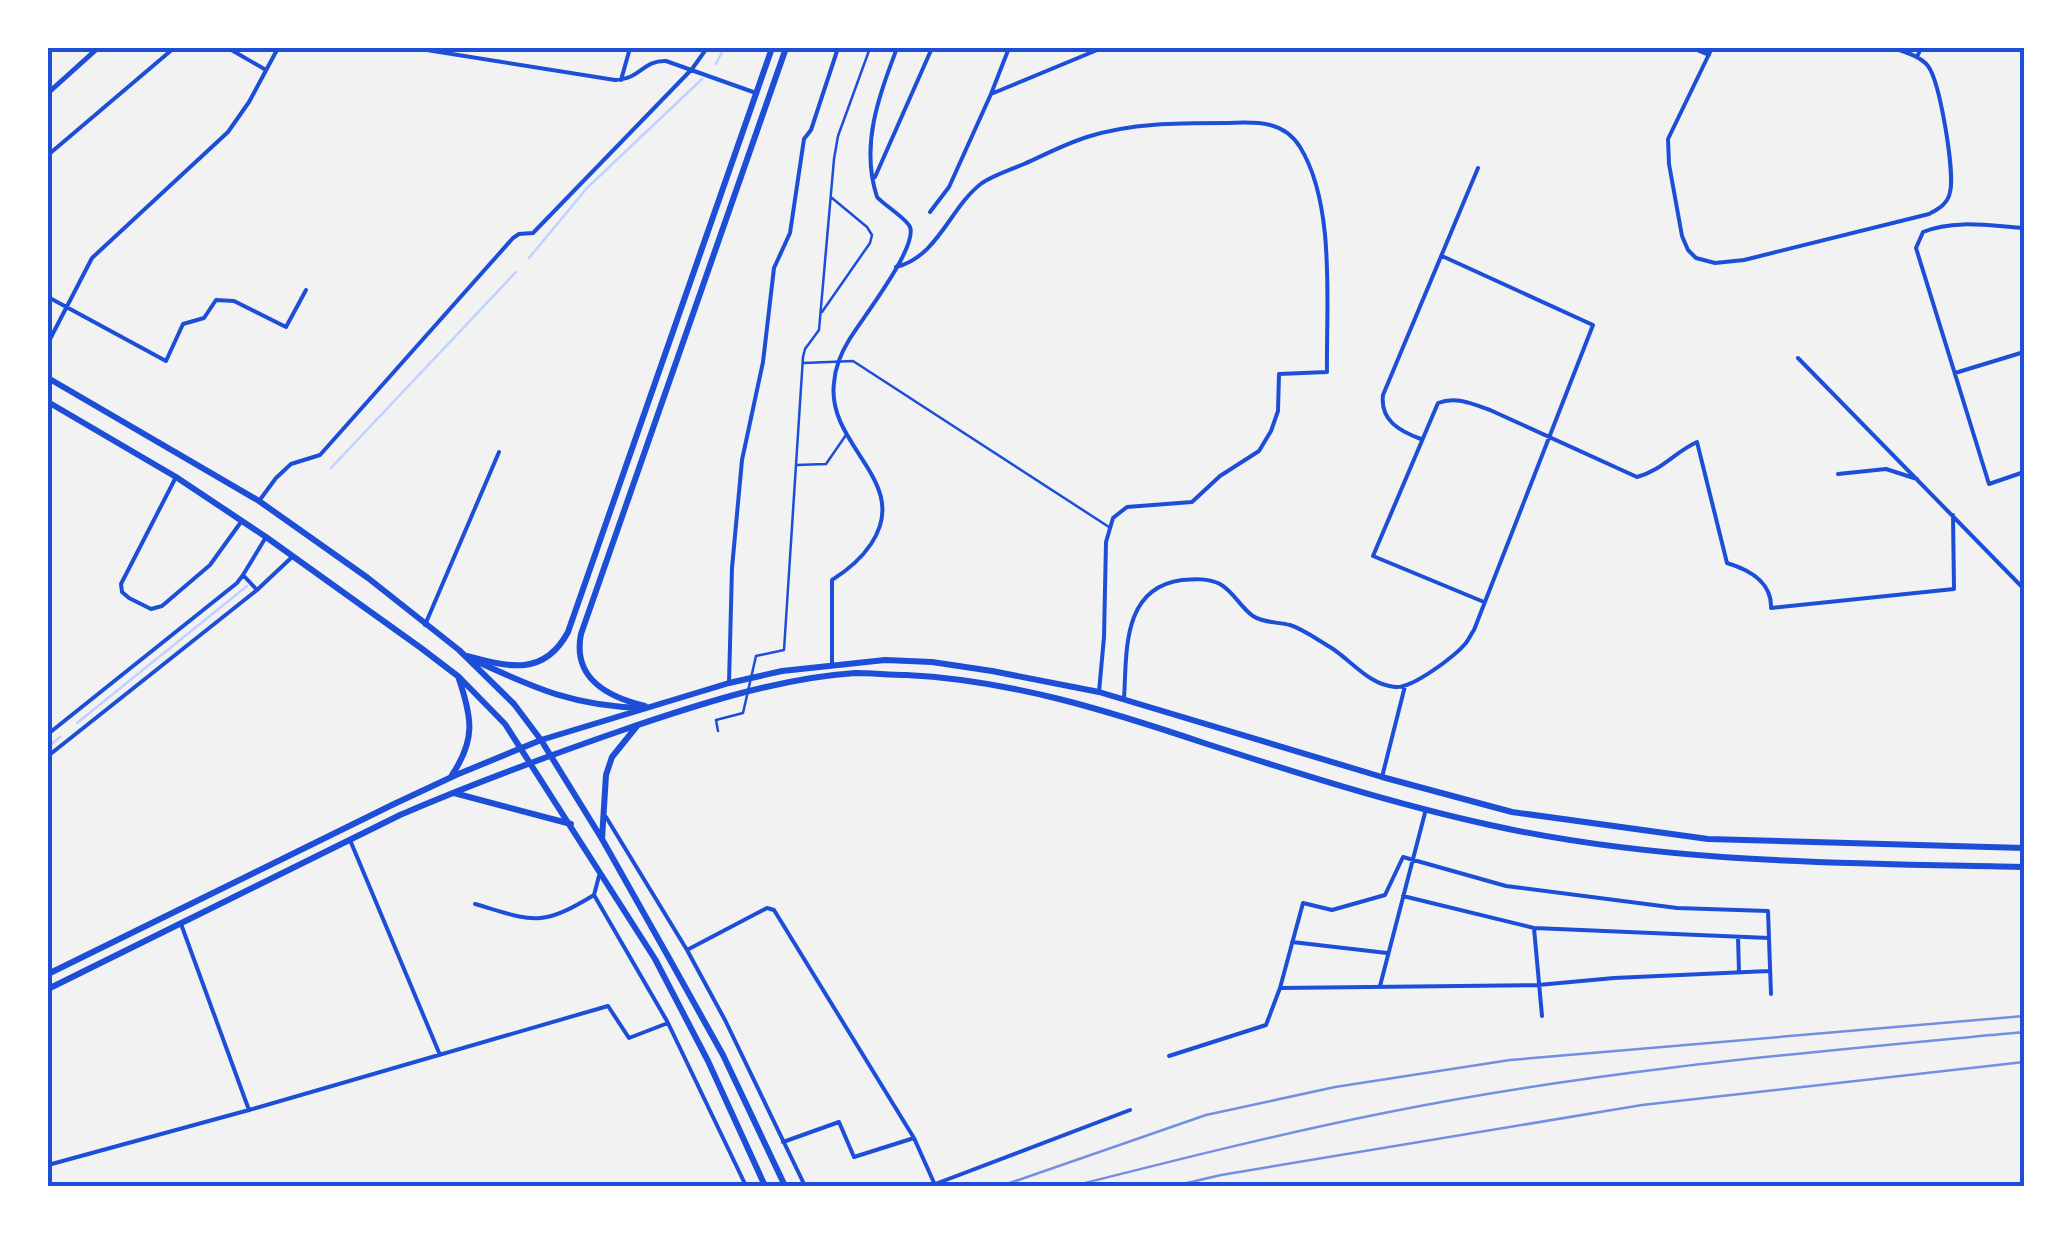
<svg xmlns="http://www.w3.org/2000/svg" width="2072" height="1234" font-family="Jost,sans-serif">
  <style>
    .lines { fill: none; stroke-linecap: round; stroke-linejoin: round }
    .stream { stroke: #bfd3fe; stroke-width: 2.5 }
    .pedestrian { stroke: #1d4ed8; stroke-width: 2.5 }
    .minor { stroke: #1d4ed8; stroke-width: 4 }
    .tertiary { stroke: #1d4ed8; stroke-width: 5 }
    .secondary { stroke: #1d4ed8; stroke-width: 6 }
    .primary { stroke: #1d4ed8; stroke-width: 6 }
    .rail { stroke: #7290e2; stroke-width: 2.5 }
    .neatline { fill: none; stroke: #1d4ed8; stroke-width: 4 }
  </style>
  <rect width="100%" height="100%" fill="#f2f2f2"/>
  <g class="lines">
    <!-- stream -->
    <path class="stream" d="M716,64L724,48
      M529,258L587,188L702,79
      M331,468L516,272
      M77,723L247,586
      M48,747L60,737"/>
    <!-- pedestrian -->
    <path class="pedestrian" d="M822,312L870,243L872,235L867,227L832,198
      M804,363L853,361L1109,527
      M797,465L826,464L846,435
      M718,731L716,720L743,713L756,656L784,650L803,357L805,349L819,330L834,159L838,136L870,48"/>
    <!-- minor -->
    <path class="minor" d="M228,48L266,70
      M414,48L615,80C641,79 643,60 666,61L756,93
      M1692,48L1709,55
      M1712,48L1668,139L1669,164L1682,236L1688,250L1696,258L1715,263L1744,260L1929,214C1938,209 1948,204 1950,192C1955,172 1940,82 1928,66C1920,56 1905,52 1893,48
      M1917,57L1921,48
      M621,80L630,48
      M991,94L1009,48
      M48,155L174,48
      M875,177L932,48
      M930,212L949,187L991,94L1102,48
      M2024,228C1992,226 1954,219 1923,232L1916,248L1989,484L2024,472
      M896,267C938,257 950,207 982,183C994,175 1010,170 1024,164C1044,155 1065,144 1087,137C1131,123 1178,123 1224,123C1239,123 1255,121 1270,125C1282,128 1293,136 1300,147C1336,205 1326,306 1327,372L1279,374L1278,411L1271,431L1259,451L1220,476L1192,502L1127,507L1113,518L1106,542L1104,637L1099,692
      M48,297L166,361L183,324L204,318L216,300L234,301L286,327L306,290
      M48,343L92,258L228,132L249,102L278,48
      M1798,358L2024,589
      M1955,373L2024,352
      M1421,439C1399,431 1380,420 1383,395L1478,168
      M1838,474L1886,469L1917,479
      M176,477L121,584L122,592L129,598L151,609L162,606L210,565L241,522
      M259,501L276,478L291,464L320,455L513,238L519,234L533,233L692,69L707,48
      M243,575L266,537
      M1484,602L1373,556L1438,403C1456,396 1473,404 1490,410L1637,477C1661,471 1675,452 1697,442L1727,563C1750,570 1772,582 1771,608L1954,589L1953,515
      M425,625L499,452
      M832,664V580C848,570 861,559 871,544C913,482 826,446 834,383C835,368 841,353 849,340C860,321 918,248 910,227C907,219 884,205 877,197C860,145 879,96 897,48
      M729,683L732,568L742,460L763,362L774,268L790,233L804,139L811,130L838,48
      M1124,699C1127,653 1121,588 1182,580C1194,579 1208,578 1220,584C1234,592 1240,607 1253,616C1263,623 1278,622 1290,625C1303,629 1318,640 1330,647C1351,660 1369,685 1395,687C1412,689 1455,656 1466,643C1469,639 1471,634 1474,630L1593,325L1442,256
      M48,734L237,583L243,575L257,590L291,558
      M48,756L257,590
      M1382,777L1405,686
      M606,817L687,950L725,1020L805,1186
      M350,840L440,1055
      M599,876L594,895L667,1021
      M1403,896L1534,928L1769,938
      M475,904C533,921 540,928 594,895
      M181,924L249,1110
      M1534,928L1542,1016
      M1738,937L1739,972
      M1292,942L1387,953
      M687,950L767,908L774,910L914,1138L935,1185
      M1380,986L1426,809
      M1280,988L1538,985L1614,978L1769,971
      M1169,1056L1266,1025L1280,988L1303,903L1332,910L1385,895L1403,857L1506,886L1677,908L1768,911L1771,994
      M783,1142L839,1122L854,1157L914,1138
      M48,1165L249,1110L608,1006L629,1038L668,1023L746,1186
      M930,1186L1130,1110"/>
    <!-- tertiary -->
    <path class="tertiary" d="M48,93L98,48"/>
    <!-- secondary -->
    <path class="secondary" d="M467,656C508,667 544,677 568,632L772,48
      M645,706C608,697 572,679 581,634L786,48"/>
    <!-- primary -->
    <path class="primary" d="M48,378L259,501L368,578L459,650L514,704L541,740L602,839L669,958L723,1055L785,1186
      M48,402L176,477L266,537L421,648L459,677L505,724L655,959L708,1061L765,1186
      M476,661C536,689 577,707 645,708
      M452,775C476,739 472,718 459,679
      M454,793L571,824
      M602,839L606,775L612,757L637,726
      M48,974L394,804L456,775L541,740L729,683L782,671L885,660L932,662L992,671L1099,692L1382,777L1512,812L1708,839L2024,848
      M48,989L400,815C472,784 545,757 620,731C693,706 778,678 855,673C872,673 889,675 906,675C1011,680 1109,711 1207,744C1300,774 1394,804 1490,825C1665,864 1846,863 2024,867"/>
    <!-- rail -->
    <path class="rail" d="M1001,1186L1206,1115L1335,1087L1510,1060L2024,1016
      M1073,1186C1176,1160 1279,1134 1384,1113C1595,1070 1811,1052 2024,1032
      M1174,1186L1221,1175L1642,1105L2024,1062"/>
  </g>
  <!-- border -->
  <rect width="2072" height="1234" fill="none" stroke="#ffffff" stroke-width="100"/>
  <rect x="50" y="50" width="1972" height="1134" class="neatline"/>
</svg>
